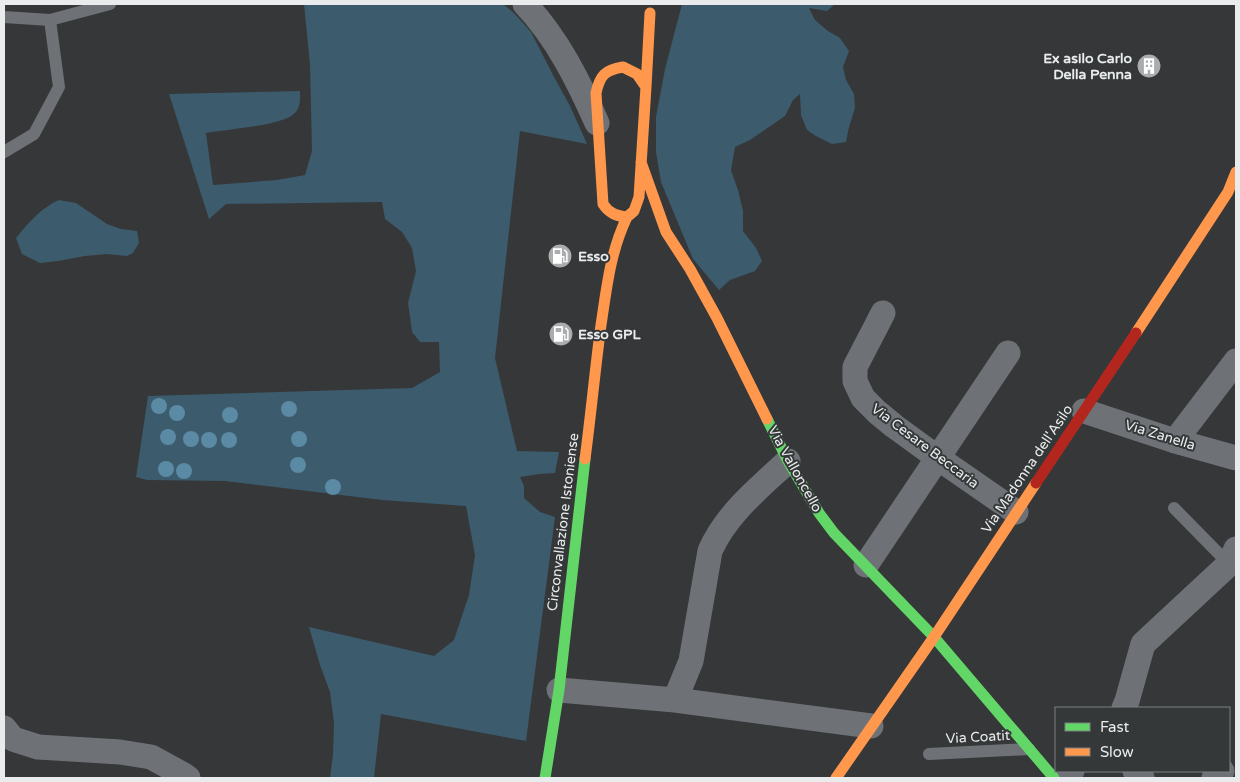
<svg xmlns="http://www.w3.org/2000/svg" width="1240" height="782" font-family="'Varela Round',sans-serif">
  <style>
    .green { fill: #3c5b6d }
    .lines { fill: none; stroke-linecap: round; stroke-linejoin: round }
    .lane { stroke: #6e7277; stroke-width: 12 }
    .street { stroke: #6e7277; stroke-width: 25 }
    .fast { stroke: #63d668; stroke-width: 11 }
    .slow { stroke: #ff974d; stroke-width: 11 }
    .jam { stroke: #b3261e; stroke-width: 11 }
    .tree { fill: #5b8aa4 }
    .labels { text-anchor: middle; dominant-baseline: central; stroke-width: 4; stroke-linejoin: round; paint-order: stroke }
    .poi-label { font-size: 14px; font-weight: bold; fill: #e9ebec; stroke: #353839; text-anchor: start }
    .street-label { font-size: 14px; fill: #e9ebec; stroke: #353839 }
  </style>
  <rect width="100%" height="100%" fill="#363738"/>
  <!-- green -->
  <path class="green" d="M304,4H503L514,13L531,32L553,75L570,106L587,144L520,131L495,358L517,451L559,452L555,473L540,474L520,477L524,486V498L540,512L555,517L526,741L381,714L374,778H330L333,754L334,723L330,692L320,665L309,627L434,656L454,640L469,595L475,555L466,506L382,500L225,481L147,480L136,477L148,396L412,388L440,372L439,342H420L412,332L408,303L416,271L412,248L402,232L385,219L382,202L226,204L209,219L169,94L300,91C300,98 301,107 295,113C283,126 226,129 206,133L213,185L277,180L305,175L312,151L310,65Z
    M682,4H835L827,11L809,8L815,20L828,31L840,38L849,51L843,67L846,80L854,94L855,108L849,127L846,142L832,144L816,136L807,130L801,115L800,94L793,100L785,116L750,140L735,147L731,170L738,190L743,211V231L756,248L762,261L755,271L730,280L719,290L693,259L661,182L656,152V117L665,69Z
    M59,200L76,203L107,224L121,229L137,231L139,243L133,253L127,256L107,254L85,256L58,261L40,263L22,254L16,238C28,223 41,208 59,200Z"/>
  <g class="lines">
    <!-- lane -->
    <path class="lane" d="M4,17L50,20L110,4
      M4,152L34,134L59,87L50,20
      M1174,508L1229,564
      M929,754L1029,749"/>
    <!-- street -->
    <path class="street" d="M525,4C557,38 578,80 597,123
      M883,313L855,367V381L863,398L877,412L894,426L938,458L1016,512
      M1084,411L1175,441L1236,458
      M1175,441L1236,361
      M866,565L1008,353
      M559,690L675,700L871,726
      M675,700L691,661L710,551C726,514 759,488 788,461
      M1124,708L1127,701L1143,644L1229,564L1236,549
      M4,728L13,739L38,747L120,752L151,757L184,775L188,778
      M1135,771L1142,778
      M1064,778L1072,771
      M1214,778L1222,771"/>
    <!-- fast -->
    <path class="fast" d="M767,419L788,461L819,513L834,533L934,637L1054,778
      M545,778L559,690L585,459"/>
    <!-- slow -->
    <path class="slow" d="M623,67L637,74L646,87L639,197L634,211L627,217C616,216 609,213 603,204L596,93C600,75 605,70 623,67Z
      M646,87L650,13
      M641,162L666,232L690,269L717,318L767,419
      M1136,333L1228,192L1236,172
      M585,459C591,414 595,370 601,325C607,286 610,253 627,217
      M836,778L934,637L1036,483"/>
    <!-- jam -->
    <path class="jam" d="M1036,483L1136,333"/>
  </g>
  <!-- trees -->
  <g class="tree">
    <circle cx="159" cy="406" r="8"/>
    <circle cx="289" cy="409" r="8"/>
    <circle cx="177" cy="413" r="8"/>
    <circle cx="230" cy="415" r="8"/>
    <circle cx="168" cy="437" r="8"/>
    <circle cx="191" cy="439" r="8"/>
    <circle cx="299" cy="439" r="8"/>
    <circle cx="209" cy="440" r="8"/>
    <circle cx="229" cy="440" r="8"/>
    <circle cx="298" cy="465" r="8"/>
    <circle cx="166" cy="469" r="8"/>
    <circle cx="184" cy="471" r="8"/>
    <circle cx="333" cy="487" r="8"/>
  </g>
  <!-- icons -->
  <defs>
    <symbol id="building-disc" viewBox="-11 -11 22 22"><circle r="9.5" fill="#aaacad" stroke="#353839"/><path d="M-4-6H4V6H1V3H-1V6H-4ZM-2.5-4.3h1.7v1.8h-1.7ZM.8-4.3h1.7v1.8H.8ZM-2.5-1h1.7V.8h-1.7ZM.8-1h1.7V.8H.8Z" fill="#fff"/></symbol>
    <symbol id="fuel-disc" viewBox="-11 -11 22 22"><circle r="9.5" fill="#aaacad" stroke="#353839"/><path d="M-5.5-6h7V0h2V4h1.3V-2.5L3-4.5l.8-.8L6-3V5H2.5V1h-1V6h-7ZM-4.2-4.7v3.2H.2V-4.7Z" fill="#fff"/></symbol>
  </defs>
  <g fill-rule="evenodd">
    <use href="#building-disc" x="1135" y="52" width="28" height="28"/>
    <use href="#fuel-disc" x="546" y="242" width="28" height="28"/>
    <use href="#fuel-disc" x="547" y="320" width="28" height="28"/>
  </g>
  <g class="labels">
    <!-- poi labels -->
    <g class="poi-label">
      <text x="1132" y="58" text-anchor="end">Ex asilo Carlo<tspan x="1132" dy="16">Della Penna</tspan></text>
      <text x="578" y="256">Esso</text>
      <text x="578" y="334">Esso GPL</text>
    </g>
    <!-- street labels -->
    <g class="street-label">
      <text transform="translate(1160 435) rotate(17)">Via Zanella</text>
      <text transform="translate(925 446) rotate(37)">Via Cesare Beccaria</text>
      <text transform="translate(795 469) rotate(61)">Via Valloncello</text>
      <text transform="translate(1027 469) rotate(-56)">Via Madonna dell'Asilo</text>
      <text transform="translate(563 522) rotate(-83)">Circonvallazione Istoniense</text>
      <text transform="translate(978 737) rotate(-3)">Via Coatit</text>
    </g>
  </g>
  <!-- border -->
  <rect width="1240" height="782" fill="none" stroke="#e9ebec" stroke-width="10"/>
  <!-- legend -->
  <rect x="1055" y="707" width="175" height="65" fill="#353839" stroke="#7d8081"/>
  <rect x="1065" y="723" width="25" height="8" fill="#63d668" stroke="#7d8081"/>
  <text x="1100" y="732" font-size="15" fill="#e9ebec">Fast</text>
  <rect x="1065" y="748" width="25" height="8" fill="#ff974d" stroke="#7d8081"/>
  <text x="1100" y="757" font-size="15" fill="#e9ebec">Slow</text>
</svg>
